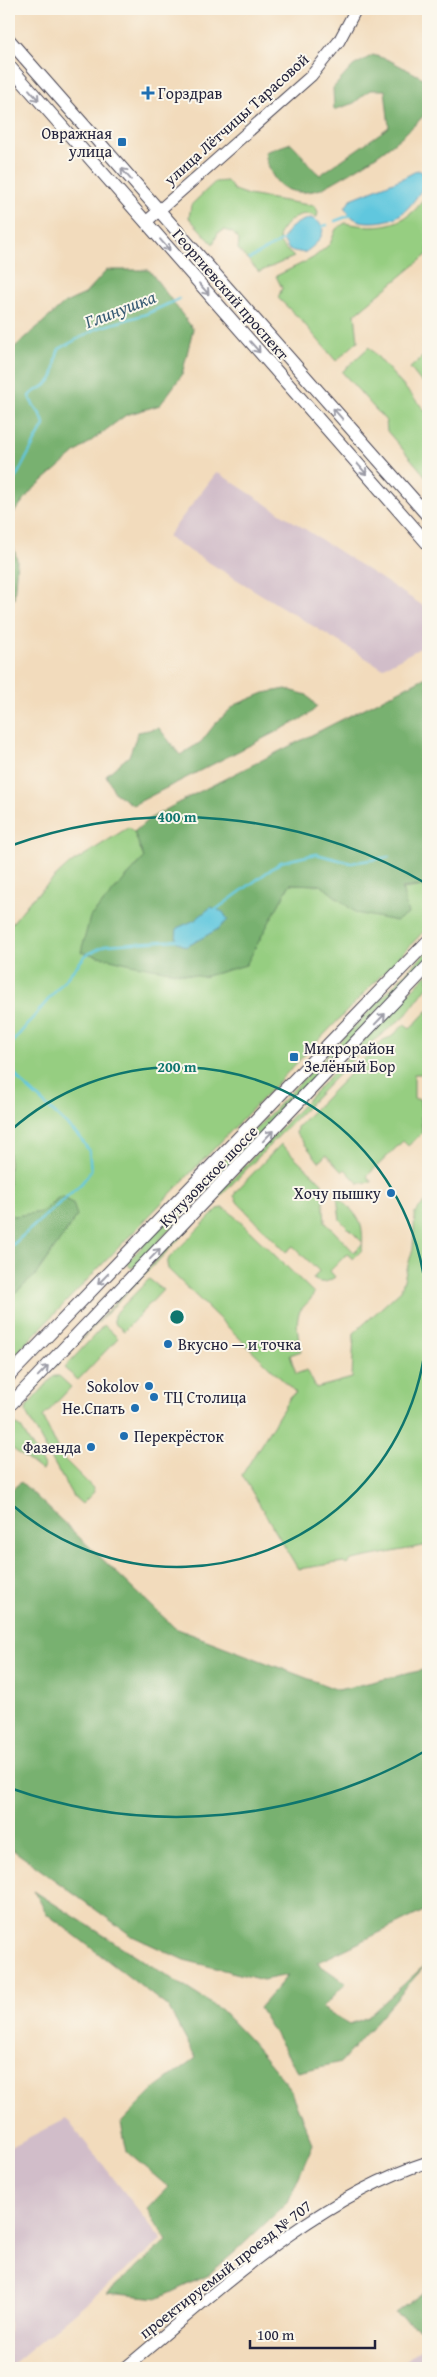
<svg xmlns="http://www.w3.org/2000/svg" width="437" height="2377" font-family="'Gentium Book Plus',serif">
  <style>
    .industrial { fill: #d1bdc9 }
    .green { fill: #96ce81; stroke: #5c785e }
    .forest { fill: #78b16f; stroke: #4d6a55 }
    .water { fill: #61c7de; stroke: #42748c }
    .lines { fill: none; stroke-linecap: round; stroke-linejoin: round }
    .stream { stroke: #61c7de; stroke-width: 2.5 }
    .secondary-casing { stroke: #413e4e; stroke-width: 13 }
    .primary-casing { stroke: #413e4e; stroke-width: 14 }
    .secondary { stroke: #fff; stroke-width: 11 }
    .primary { stroke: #fff; stroke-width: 12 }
    .oneway { stroke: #9c9ca7 }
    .ring { fill: none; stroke: #0f766e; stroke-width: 2.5 }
    .poi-dot { fill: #1f6fb2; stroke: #fbf7ec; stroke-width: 2 }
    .labels { text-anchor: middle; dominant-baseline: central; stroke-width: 4; stroke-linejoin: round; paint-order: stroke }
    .poi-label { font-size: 16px; fill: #22223b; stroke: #fbf7ec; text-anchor: start }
    .street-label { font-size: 16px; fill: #22223b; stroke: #fbf7ec }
    .water-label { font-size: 18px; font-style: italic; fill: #385c74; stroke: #fbf7ec }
    .centre { fill: #0f766e; stroke: #fbf7ec; stroke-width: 2.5 }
    .ring-label { font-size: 15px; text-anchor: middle; font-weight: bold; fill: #0f766e; stroke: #fbf7ec; stroke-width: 4; stroke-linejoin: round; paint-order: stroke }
  </style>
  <rect width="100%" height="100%" fill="#fbf7ec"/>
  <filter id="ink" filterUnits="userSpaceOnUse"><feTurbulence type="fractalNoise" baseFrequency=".02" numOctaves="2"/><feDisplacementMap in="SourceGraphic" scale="10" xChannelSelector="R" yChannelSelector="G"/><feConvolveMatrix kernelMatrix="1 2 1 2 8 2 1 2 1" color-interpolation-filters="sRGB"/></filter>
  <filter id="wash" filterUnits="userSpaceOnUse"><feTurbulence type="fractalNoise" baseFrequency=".0096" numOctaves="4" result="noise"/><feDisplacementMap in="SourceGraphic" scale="20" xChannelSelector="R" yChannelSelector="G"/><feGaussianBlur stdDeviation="1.12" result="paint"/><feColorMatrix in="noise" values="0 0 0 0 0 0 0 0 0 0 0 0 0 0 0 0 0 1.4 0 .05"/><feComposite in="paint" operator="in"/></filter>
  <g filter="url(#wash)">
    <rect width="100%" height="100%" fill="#f2dbbc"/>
    <!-- industrial -->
    <path class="industrial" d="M217,472L428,609V644L382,668L167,537Z
      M66,2118L162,2240L9,2367V2148Z
      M428,2344V2368H395Z"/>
    <!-- green -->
    <path class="green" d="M227,181L234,190L248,195L315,206L318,212L317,217C300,209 288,220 279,234L280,244L294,257L259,272L238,249L239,240L233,233L225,230L218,233L213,244L189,218L191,205L215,182Z
      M428,190V254L355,314L358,341L336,361L301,320L278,298L282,288L276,276L313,258L330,244L336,229L345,223C379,230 413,226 428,190Z
      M369,347L428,414V479L387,431L386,421L342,372Z
      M428,352V376L421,382L410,368Z
      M129,827L134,832L144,858L90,917L274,912L290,884L321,885L338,898L424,886L428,900V927L9,1361V927L30,901L67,866Z
      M428,950V958L134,1267L131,1268L128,1265V1261Z
      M428,973V986L406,1015L362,1050L23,1400Z
      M428,1010V1067L421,1074H414V1099H420L422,1133L408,1146L403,1141L367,1176L372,1182L358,1183L345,1169L342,1172L326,1155L319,1162L296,1133L297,1127L383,1040L391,1037L405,1024L410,1029Z
      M281,1144L322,1183L325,1222L354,1252L363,1243L340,1220L337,1196C357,1215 365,1220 362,1250L353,1259L347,1254L330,1271L335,1277C326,1283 322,1284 313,1279L319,1271L293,1246L286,1252L238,1203L234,1196L236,1191Z
      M428,1199V1545L352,1560L346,1564L344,1562L298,1569L242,1475L291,1396L296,1393L168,1269L167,1264L169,1258L218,1209L223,1208L229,1211L314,1293C311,1302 302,1306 299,1313C295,1324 299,1340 301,1351L290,1355L296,1374L307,1370L316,1388L352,1378L354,1333L401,1290L413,1248L415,1212Z
      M149,1279L163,1290L124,1331L114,1323V1315Z
      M104,1325L118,1338L78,1380L64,1368Z
      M54,1376H59L71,1387L43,1417L61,1456L93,1488L94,1492L82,1504L72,1495L26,1413L27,1406Z
      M12,1422L21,1428L44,1466L42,1471L9,1446V1424Z"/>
    <!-- forest -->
    <path class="forest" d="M373,55L389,60L425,79L428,78V111C399,144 360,168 321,189C288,199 270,185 265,152L291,143C302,153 308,166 320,175L389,127L385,90H370L354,103L334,110L333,88L353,66Z
      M107,270H149L193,329L182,375L160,405L126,415L75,453L31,491L9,519V352L65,303L85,294Z
      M9,528L17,560L14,599L9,601Z
      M428,676V883L424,886L402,888L408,914L396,921L356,913L321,885L290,884L246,965L203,977L136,965L81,952L90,917L144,858L134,832L149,819L189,797Z
      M286,689L307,695L317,707L307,716L133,805L115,793L106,775L129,756L138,732L159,728L180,755L201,742L215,724L235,705L264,693Z
      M60,1196L73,1203L77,1216L35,1276L9,1298V1214L14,1216L42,1212Z
      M21,1482L175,1628L338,1690L423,1670L428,1676V1909L317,1963L346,1983L322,2008L350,2024L368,2017L428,1962L341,2062L298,2072L259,2008L288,1975L263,1980L184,1960L132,1936L9,1847V1492Z
      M34,1891L221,2010L250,2040L288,2085L313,2144L288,2202L235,2252L208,2275L159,2298L107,2293L167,2241L147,2209L168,2187L127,2152L121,2123L155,2088L196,2058L168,2007L47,1914Z
      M428,2289V2334L395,2313Z"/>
    <!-- water -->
    <path class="water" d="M418,170L424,173L426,183C410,207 402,222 371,222C359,222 352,220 345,208L351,199L401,179Z
      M311,218C335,227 317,245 304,253L289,250L283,240C286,228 299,221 311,218Z
      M211,907L223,912L228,920L218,929L186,947L176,941L177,928L195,920Z"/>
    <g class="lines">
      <!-- stream -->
      <path class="stream" d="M335,221L351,215
        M319,227L327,225
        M249,259L285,239
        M9,490L44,425C43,412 32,408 29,396C35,389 46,388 51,380C57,372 54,359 59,349L98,328L146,314L179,299
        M214,911L281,862L316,854L351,863L389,857
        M9,1054L10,1045L86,955L106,945L178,940
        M9,1064L19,1080L80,1137L89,1151L91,1171L81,1184L9,1248"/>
    </g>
  </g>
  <g filter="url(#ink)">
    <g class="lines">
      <defs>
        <path id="secondary" d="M146,222L311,76L339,41L356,9
          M125,2368C215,2293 315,2198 428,2162"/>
        <path id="primary" d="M9,40L428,516
          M9,66L428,544
          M9,1376L428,941
          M9,1406L428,966"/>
      </defs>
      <!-- secondary casing -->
      <use href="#secondary" class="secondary-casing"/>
      <!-- primary casing -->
      <use href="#primary" class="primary-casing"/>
      <!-- secondary -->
      <use href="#secondary" class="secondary"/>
      <!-- primary -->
      <use href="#primary" class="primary"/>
    </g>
    <!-- one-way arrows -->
    <defs><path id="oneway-shaft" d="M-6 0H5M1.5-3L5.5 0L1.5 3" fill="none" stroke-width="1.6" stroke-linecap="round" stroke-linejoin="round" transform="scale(1.25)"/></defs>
    <g class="oneway">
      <use href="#oneway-shaft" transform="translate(34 95) rotate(49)"/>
      <use href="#oneway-shaft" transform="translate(126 174) rotate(-131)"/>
      <use href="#oneway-shaft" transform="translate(165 245) rotate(49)"/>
      <use href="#oneway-shaft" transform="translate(204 289) rotate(49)"/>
      <use href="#oneway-shaft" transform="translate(255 347) rotate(49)"/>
      <use href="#oneway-shaft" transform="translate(338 414) rotate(-131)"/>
      <use href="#oneway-shaft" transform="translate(362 469) rotate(49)"/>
      <use href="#oneway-shaft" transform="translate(380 1019) rotate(-46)"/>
      <use href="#oneway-shaft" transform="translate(268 1136) rotate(-46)"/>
      <use href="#oneway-shaft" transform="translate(155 1254) rotate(-46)"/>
      <use href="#oneway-shaft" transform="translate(103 1279) rotate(134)"/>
      <use href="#oneway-shaft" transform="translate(43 1371) rotate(-46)"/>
    </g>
  </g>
  <!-- distance rings -->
  <g class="ring">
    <path d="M10 1131A250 250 0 1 1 10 1503"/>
    <path d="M427 1750A500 500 0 0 1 10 1788M10 846A500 500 0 0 1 427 884"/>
  </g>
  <!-- markers -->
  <g class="poi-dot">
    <path d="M145.5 85.5h5v5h5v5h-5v5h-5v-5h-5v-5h5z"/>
    <rect x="117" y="137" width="10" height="10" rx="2.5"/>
    <rect x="289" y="1052" width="10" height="10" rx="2.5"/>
    <circle cx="391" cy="1193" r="5"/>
    <circle cx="168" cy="1344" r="5"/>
    <circle cx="149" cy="1386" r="5"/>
    <circle cx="154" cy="1397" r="5"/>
    <circle cx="135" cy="1408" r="5"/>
    <circle cx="124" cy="1436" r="5"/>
    <circle cx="91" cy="1447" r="5"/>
  </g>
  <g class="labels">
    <!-- poi labels -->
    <g class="poi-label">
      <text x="158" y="93">Горздрав</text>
      <text x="112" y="133" text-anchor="end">Овражная<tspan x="112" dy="18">улица</tspan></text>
      <text x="304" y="1048">Микрорайон<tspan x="304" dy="18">Зелёный Бор</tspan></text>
      <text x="381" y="1193" text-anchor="end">Хочу пышку</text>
      <text x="178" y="1344">Вкусно — и точка</text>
      <text x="139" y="1386" text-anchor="end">Sokolov</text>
      <text x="164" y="1397">ТЦ Столица</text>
      <text x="125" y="1408" text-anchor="end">Не.Спать</text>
      <text x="134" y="1436">Перекрёсток</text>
      <text x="81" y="1447" text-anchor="end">Фазенда</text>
    </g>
    <!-- street labels -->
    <g class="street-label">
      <text transform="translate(236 119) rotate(-42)">улица Лётчицы Тарасовой</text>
      <text transform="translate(231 294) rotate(49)">Георгиевский проспект</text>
      <text transform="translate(208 1176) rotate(-46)">Кутузовское шоссе</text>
      <text transform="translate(225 2269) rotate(-38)">проектируемый проезд № 707</text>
    </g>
    <!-- water labels -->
    <g class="water-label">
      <text transform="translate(120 309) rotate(-21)">Глинушка</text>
    </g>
  </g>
  <circle cx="177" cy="1317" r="8" class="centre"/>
  <g class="ring-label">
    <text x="177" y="822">400 m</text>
    <text x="177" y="1072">200 m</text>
  </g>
  <!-- margin -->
  <rect width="437" height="2377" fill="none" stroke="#fbf7ec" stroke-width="30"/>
  <!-- scale -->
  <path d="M250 2340v8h125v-8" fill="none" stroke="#22223b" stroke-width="2.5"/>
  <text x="257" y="2340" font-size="15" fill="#22223b" stroke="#fbf7ec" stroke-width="4" paint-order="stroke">100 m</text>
</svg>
